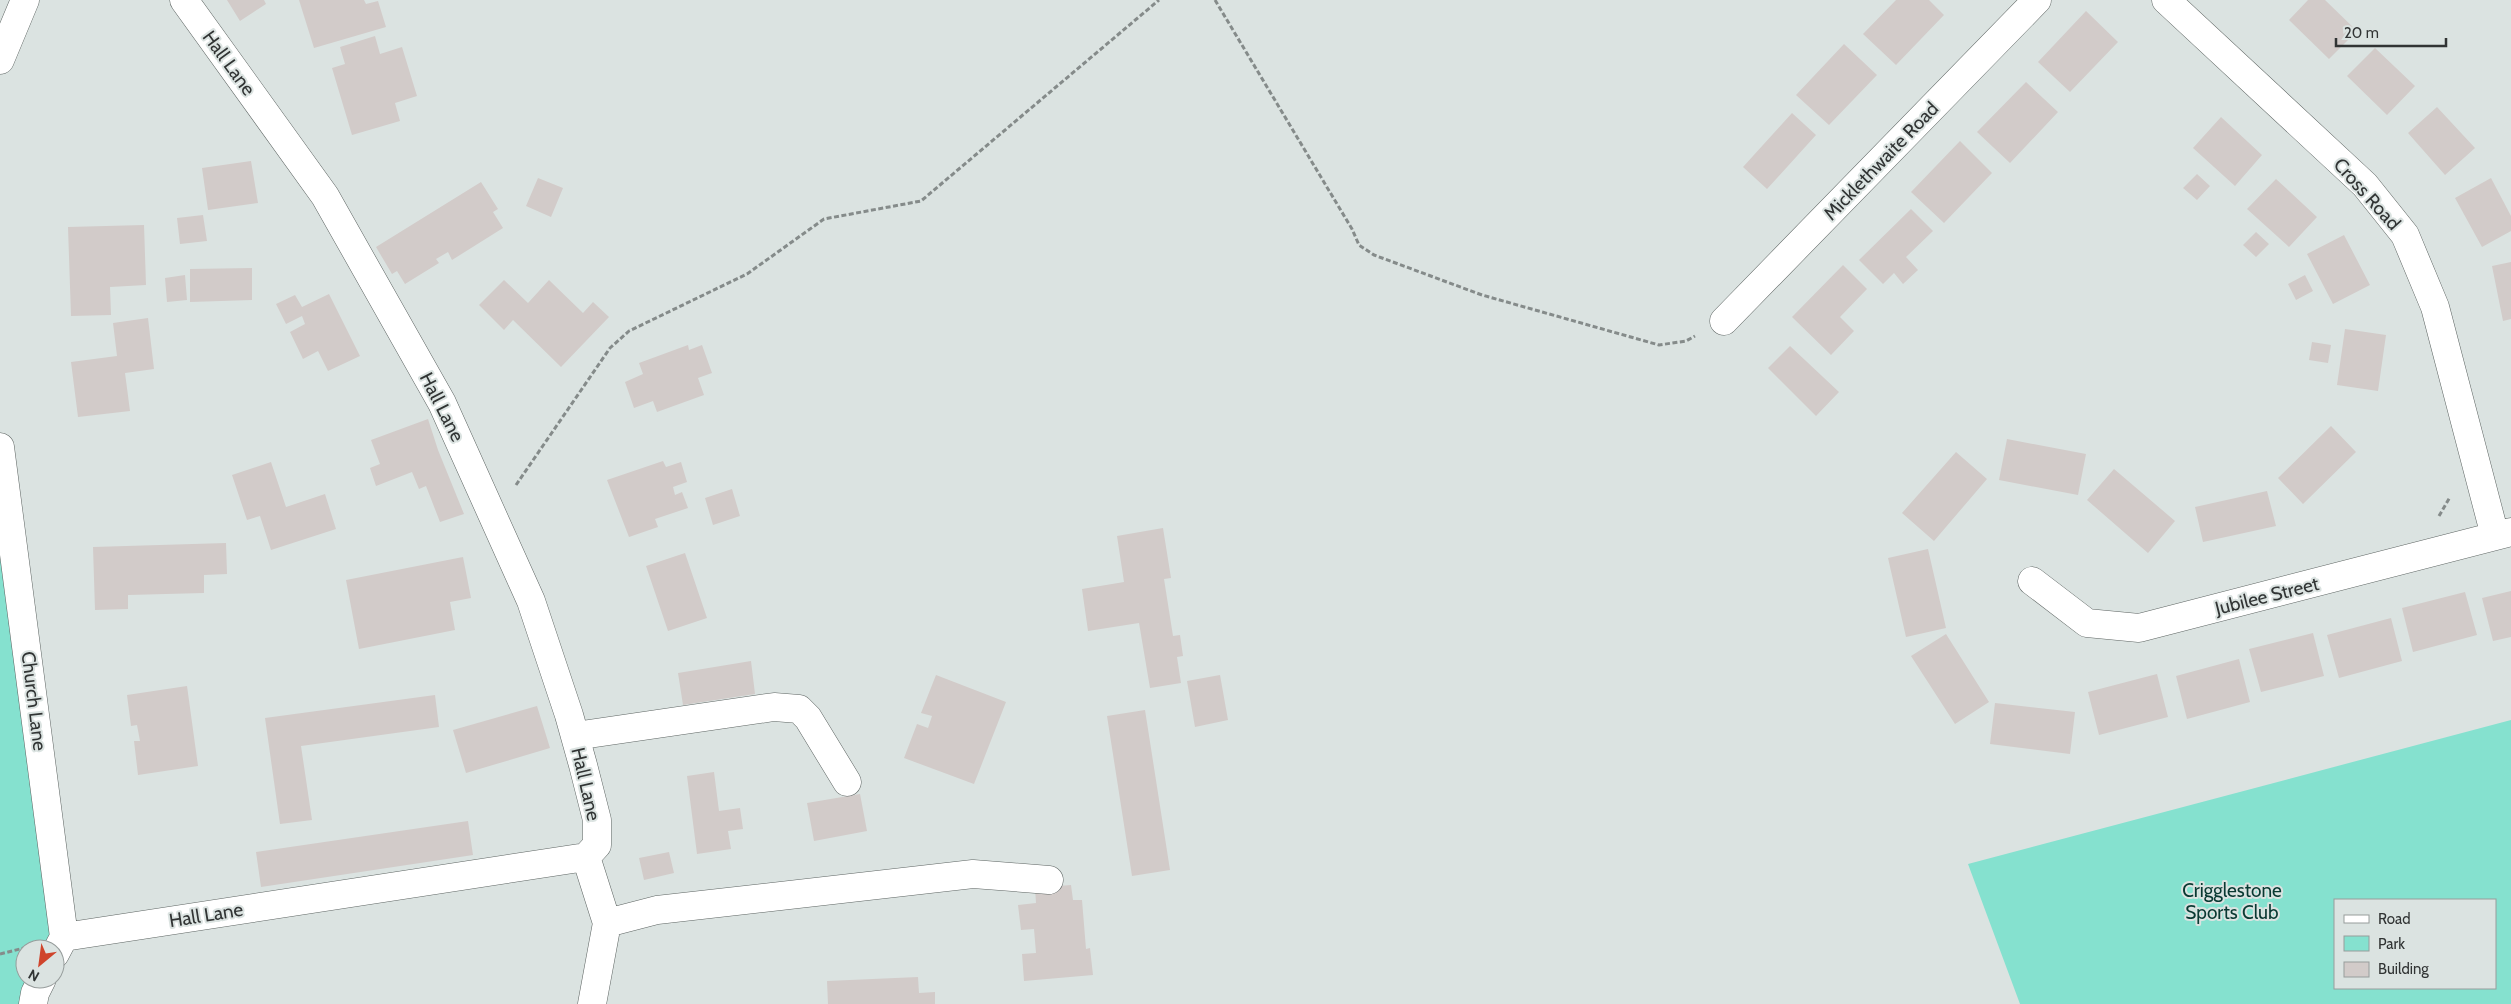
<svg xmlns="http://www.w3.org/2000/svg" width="2511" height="1004" font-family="Cabin,sans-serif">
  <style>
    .green { fill: #85e1cf; fill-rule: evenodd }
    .building { fill: #d2cbc9 }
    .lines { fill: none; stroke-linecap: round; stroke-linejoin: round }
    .minor-casing { stroke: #5e6563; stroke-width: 29 }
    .path { stroke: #858b8a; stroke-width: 3; stroke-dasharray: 5 2.5; stroke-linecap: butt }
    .minor { stroke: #fff; stroke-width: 28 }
    .labels { text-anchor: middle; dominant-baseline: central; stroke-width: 4; stroke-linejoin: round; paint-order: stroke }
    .street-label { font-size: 19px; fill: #313434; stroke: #dbe3e1 }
    .park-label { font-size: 19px; fill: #093932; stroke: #dbe3e1 }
  </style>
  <rect width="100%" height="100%" fill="#dbe3e1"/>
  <!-- green -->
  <path class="green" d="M0,447L55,949H25V979H42L33,1004H0Z
    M2511,720V1004H2020L1968,864ZM2495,900V988H2335V900Z"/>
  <!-- building -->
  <path class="building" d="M227,0H264L266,4L240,21Z
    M299,0H364L366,4L378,1L386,27L314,48Z
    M1896,0H1929L1944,15L1896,65L1863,34Z
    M2308,0H2325L2357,31L2329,59L2289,20Z
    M2086,11L2118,42L2070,92L2038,62Z
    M375,36L380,54L402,47L417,96L395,103L400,121L352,135L332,68L345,64L340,47Z
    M1844,44L1877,75L1829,125L1796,95Z
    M2375,48L2415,86L2387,115L2347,76Z
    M2026,82L2058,112L2010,163L1977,132Z
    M2437,107L2475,148L2445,175L2408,133Z
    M1792,113L1816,135L1767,189L1743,167Z
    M2221,117L2262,155L2235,186L2193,148Z
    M1960,141L1992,173L1944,223L1911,192Z
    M251,161L258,203L208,210L202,168Z
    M2197,174L2210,186L2197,200L2183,188Z
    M538,178L563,188L551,217L526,206Z
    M2491,178L2511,216V231L2482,247L2455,198Z
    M2276,179L2317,217L2289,247L2247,209Z
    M481,182L498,209L493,212L503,228L452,260L448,252L436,259L439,263L405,284L397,271L392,274L376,247Z
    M1911,209L1933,231L1906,257L1918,270L1903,284L1894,273L1883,284L1859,260Z
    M203,215L207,241L180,244L177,218Z
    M144,225L146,285L110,287L111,315L71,316L68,227Z
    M2256,232L2269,244L2256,257L2243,245Z
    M2344,235L2370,285L2333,304L2307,254Z
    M2511,262V319L2503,321L2492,266Z
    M1843,265L1867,289L1840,317L1854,331L1831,355L1792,317Z
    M252,268V300L190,302V269Z
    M185,275L187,300L167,302L165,278Z
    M2305,275L2313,291L2296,300L2288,284Z
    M504,280L528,303L549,280L583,313L593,302L609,317L561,367L513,320L504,330L479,305Z
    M329,294L360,356L328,371L318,351L303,359L290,332L305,324L302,316L286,324L276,304L295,295L302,307Z
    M148,318L154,369L125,373L130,411L78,417L71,362L117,356L113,323Z
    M2345,329L2386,335L2378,391L2337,385Z
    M2312,342L2331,345L2328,363L2309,360Z
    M688,345L689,350L702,345L712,373L698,378L704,395L657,412L653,401L634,408L625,382L643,374L639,363Z
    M1790,346L1839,392L1816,416L1768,368Z
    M428,419L438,450L464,514L440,522L426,486L419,489L412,472L376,486L370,468L380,464L371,440Z
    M2331,426L2356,452L2303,504L2278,478Z
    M2007,439L2086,454L2078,495L1999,480Z
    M1956,452L1987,479L1934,541L1902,513Z
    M663,461L666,467L681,462L687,482L673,487L675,495L682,492L688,508L655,519L658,527L629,537L607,480Z
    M271,462L286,507L325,494L336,529L271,550L260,516L247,520L232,475Z
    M2114,469L2175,521L2148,553L2087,500Z
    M732,489L740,516L713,525L705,498Z
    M2267,491L2276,526L2203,542L2195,507Z
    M1163,528L1171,578L1164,579L1173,636L1180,635L1183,656L1177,657L1181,683L1150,688L1139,623L1088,631L1082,589L1124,582L1117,536Z
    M226,543L227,574L204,575V593L128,595V609L95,610L93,547Z
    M1928,549L1946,628L1906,637L1888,558Z
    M685,553L707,618L668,631L646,566Z
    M463,557L471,598L450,602L455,630L359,649L346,580Z
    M2511,591V637L2493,641L2482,598Z
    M2465,592L2477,635L2413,652L2402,608Z
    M2391,618L2402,661L2339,678L2327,635Z
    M2313,633L2324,676L2261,692L2249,649Z
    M1946,634L1989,702L1955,724L1911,656Z
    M2239,659L2250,702L2187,719L2176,676Z
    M751,661L755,694L683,705L678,673Z
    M2157,674L2168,717L2099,735L2088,692Z
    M936,675L1006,702L974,784L904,758L917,724L928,728L932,716L921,713Z
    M1220,675L1228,720L1195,727L1187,681Z
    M187,686L198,766L138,775L134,741H140L137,725L131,726L127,695Z
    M435,695L439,727L301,746L312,820L280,824L265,718Z
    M1995,703L2075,712L2070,754L1990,744Z
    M537,706L550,748L466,773L453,730Z
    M1145,710L1170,870L1132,876L1107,716Z
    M714,772L719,811L740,808L743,829L728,831L731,849L697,854L687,776Z
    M860,794L867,831L814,841L807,803Z
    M468,821L473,855L261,887L256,852Z
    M669,852L674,873L644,880L639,858Z
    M1071,885L1073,900H1082L1086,949L1090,948L1093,975L1024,981L1022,954L1036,953L1034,929L1021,930L1018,905L1036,903L1035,888Z
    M918,977L919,993L935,992V1004H828L827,981Z"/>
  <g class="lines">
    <defs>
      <path id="minor" d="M184,0L325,196L442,403L531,601L569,715L583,765L597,820V845L586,857L607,923L592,1004
        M2166,0L2365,185L2405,235L2435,307L2495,536
        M0,60L25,0
        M1724,321L2037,0
        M0,447L64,937L55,954
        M2032,581L2087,623L2139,628L2511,532
        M575,736L774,707L799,709L808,718L847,782
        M607,923L657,910L973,874L1049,880
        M64,937L586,857
        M33,1004L35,993L42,979"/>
    </defs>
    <!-- minor casing -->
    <use href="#minor" class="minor-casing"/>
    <!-- path -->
    <path class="path" d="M1215,0L1352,229L1359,245L1374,255L1482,295L1659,345L1686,341L1695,336
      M516,485L610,348L629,331L747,274L824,219L921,201L1159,0
      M2439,516L2450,497
      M0,954L24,948"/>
    <!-- minor -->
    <use href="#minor" class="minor"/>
  </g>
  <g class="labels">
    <!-- street labels -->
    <g class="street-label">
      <text transform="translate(229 63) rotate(54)">Hall Lane</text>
      <text transform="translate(1881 161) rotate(-46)">Micklethwaite Road</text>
      <text transform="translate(2367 194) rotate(48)">Cross Road</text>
      <text transform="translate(442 407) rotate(63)">Hall Lane</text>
      <text transform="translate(2267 596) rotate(-14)">Jubilee Street</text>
      <text transform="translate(34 701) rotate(83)">Church Lane</text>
      <text transform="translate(586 784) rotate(77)">Hall Lane</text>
      <text transform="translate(206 915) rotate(-9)">Hall Lane</text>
    </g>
    <!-- park labels -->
    <g class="park-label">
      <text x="2232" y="890">Crigglestone<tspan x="2232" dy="22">Sports Club</tspan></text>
    </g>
  </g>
  <!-- legend -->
  <rect x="2334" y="899" width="162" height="90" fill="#dbe3e1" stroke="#979d9c"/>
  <rect x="2344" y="915" width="25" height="8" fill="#ffffff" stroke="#979d9c"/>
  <text x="2378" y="924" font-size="15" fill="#313434">Road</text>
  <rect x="2344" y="936" width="25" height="15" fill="#85e1cf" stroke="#979d9c"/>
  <text x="2378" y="949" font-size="15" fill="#313434">Park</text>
  <rect x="2344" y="962" width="25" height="15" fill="#d2cbc9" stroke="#979d9c"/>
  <text x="2378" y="974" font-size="15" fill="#313434">Building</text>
  <!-- north arrow -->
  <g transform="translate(40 964) rotate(209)"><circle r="24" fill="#dbe3e1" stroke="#979d9c"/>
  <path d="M0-4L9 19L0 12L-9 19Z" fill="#cf442b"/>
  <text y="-8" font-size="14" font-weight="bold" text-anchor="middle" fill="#313434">N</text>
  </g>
  <!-- scale -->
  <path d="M2336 38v8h110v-8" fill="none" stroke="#313434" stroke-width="2.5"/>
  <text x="2344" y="38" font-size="15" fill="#313434" stroke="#dbe3e1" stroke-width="4" paint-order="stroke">20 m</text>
</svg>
